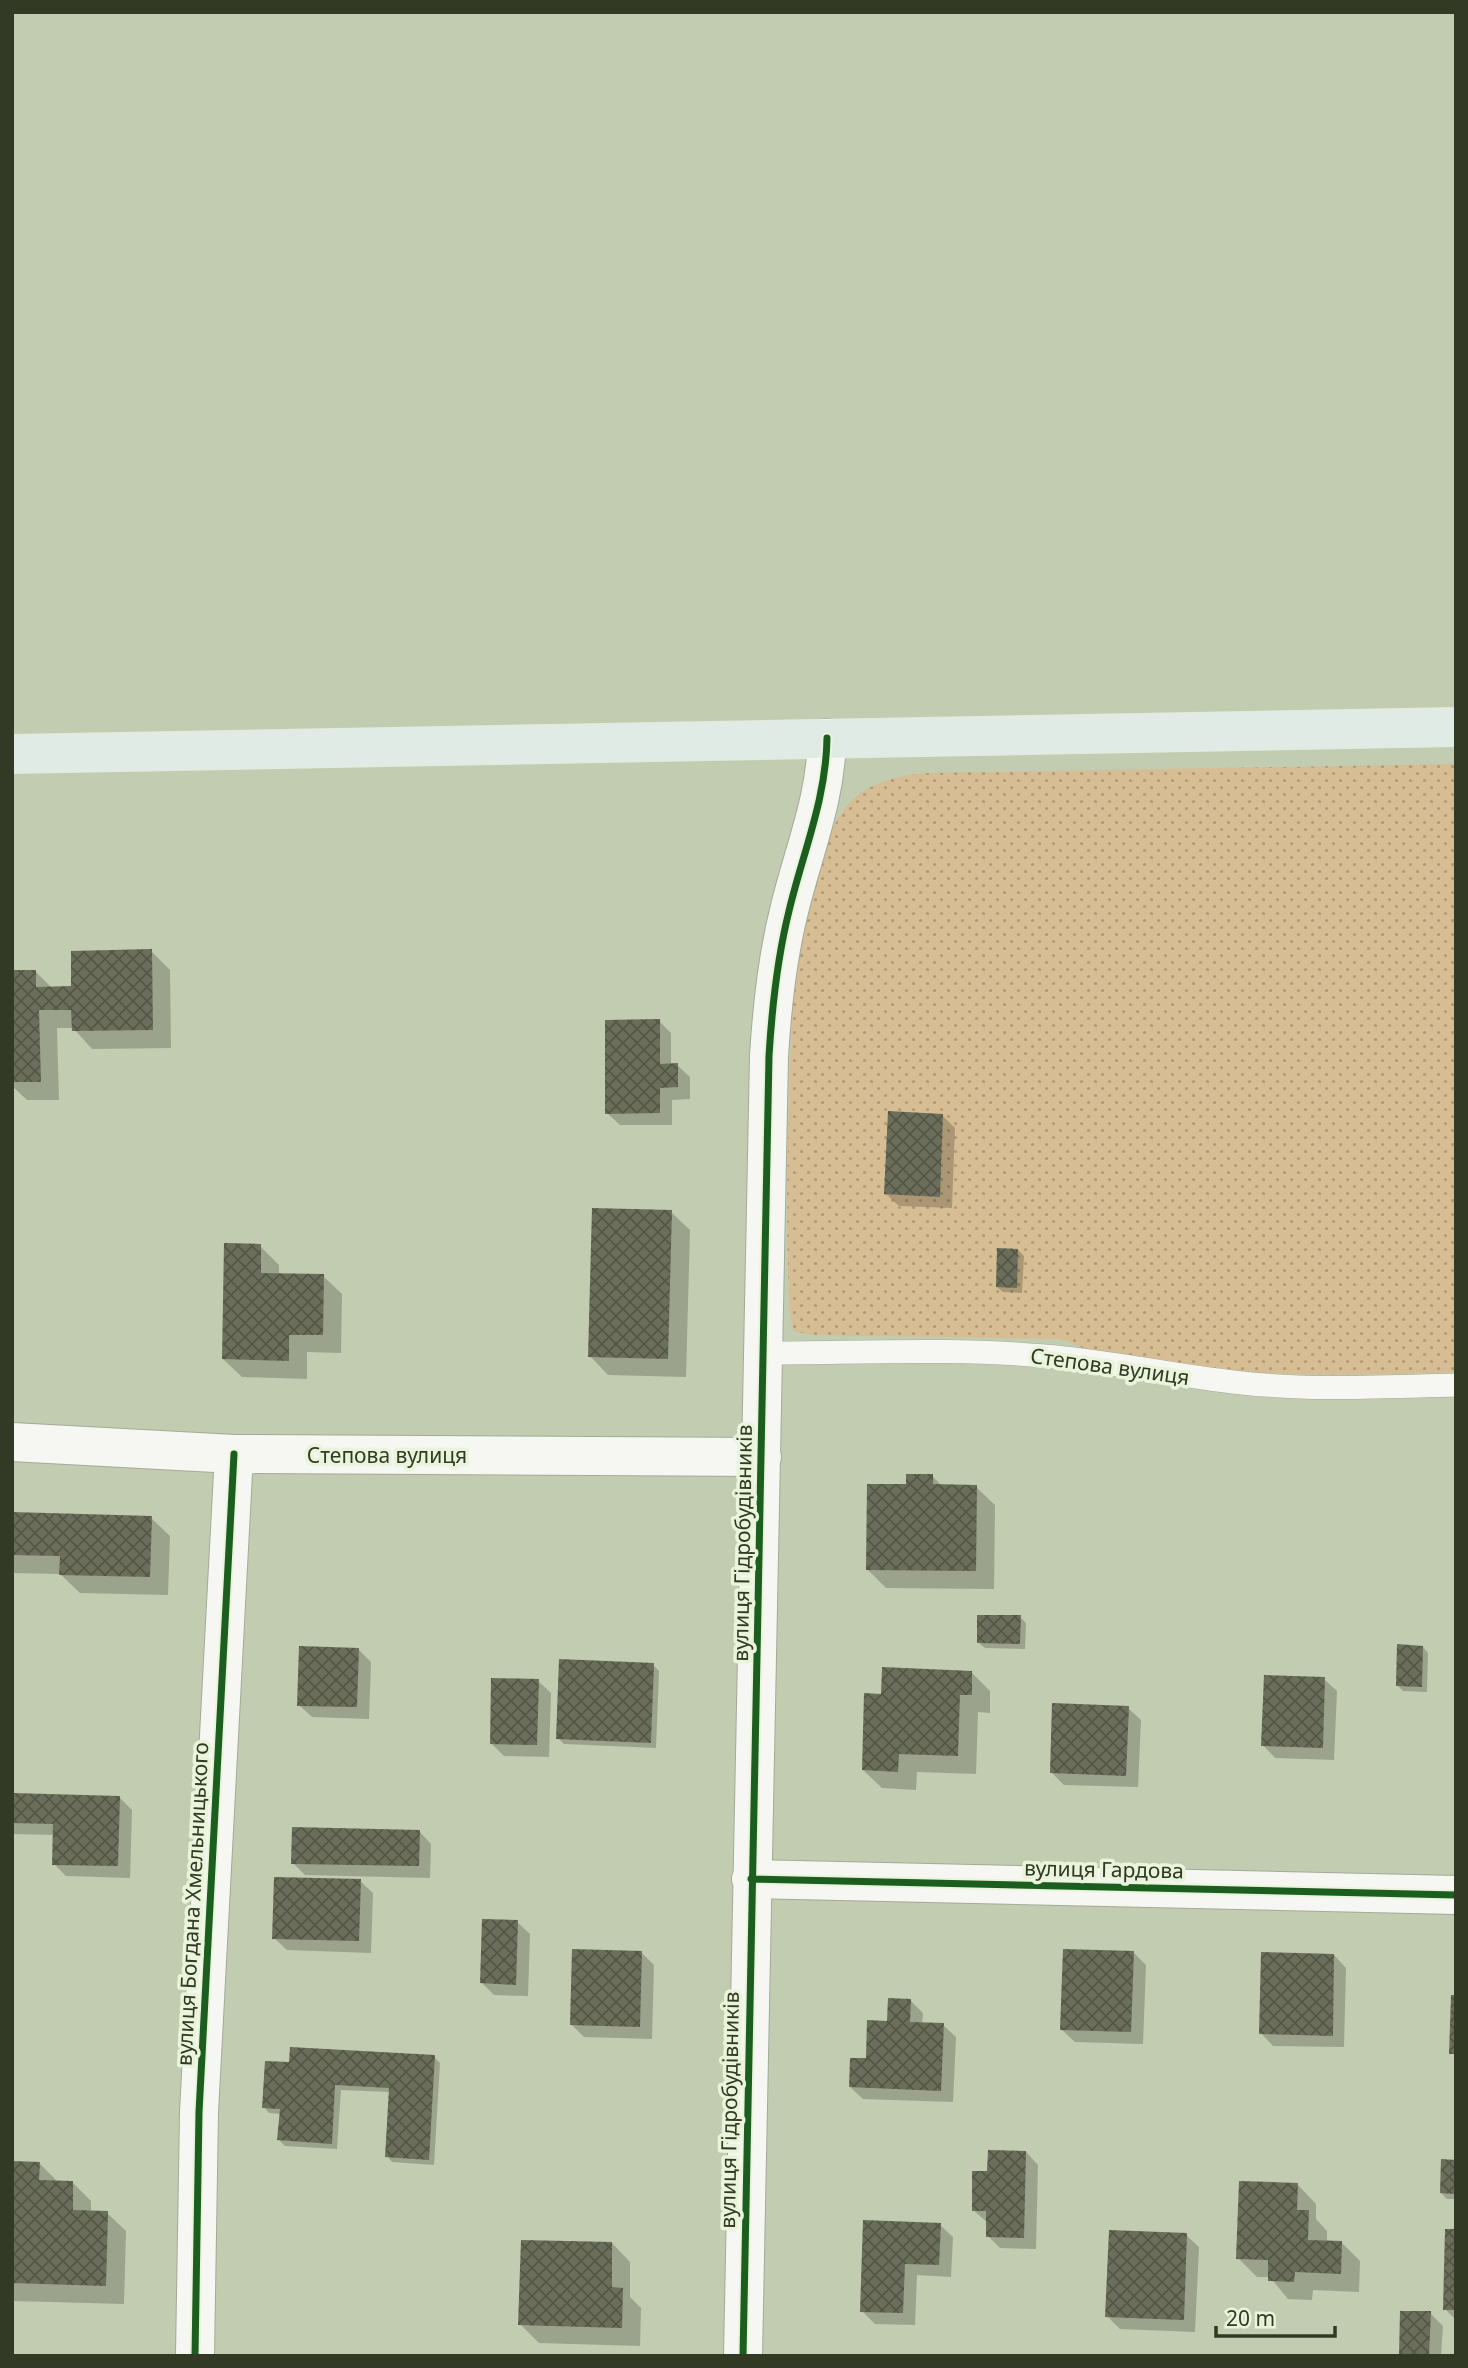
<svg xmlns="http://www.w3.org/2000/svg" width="1468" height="2368" font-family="'Noto Sans',sans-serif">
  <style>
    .grass { fill: url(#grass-dots) }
    .shadow { fill: #0003 }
    .building { fill: url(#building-cross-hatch) }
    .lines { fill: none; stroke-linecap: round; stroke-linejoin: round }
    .service-casing { stroke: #a3ab96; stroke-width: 24 }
    .minor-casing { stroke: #a3ab96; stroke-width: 40 }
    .primary-casing { stroke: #e4e8db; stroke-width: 40 }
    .service { stroke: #f6f7f3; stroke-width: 23 }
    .minor { stroke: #f6f7f3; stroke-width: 38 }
    .primary { stroke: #e1ebe5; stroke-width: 38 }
    .cycleway-casing { stroke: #eaf4db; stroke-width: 11 }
    .cycleway { stroke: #1b5e20; stroke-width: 7 }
    .labels { text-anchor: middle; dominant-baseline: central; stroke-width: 7; stroke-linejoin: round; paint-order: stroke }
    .street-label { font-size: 21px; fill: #323925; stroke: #eaf4db }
  </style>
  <defs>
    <pattern id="grass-dots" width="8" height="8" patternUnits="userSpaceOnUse" patternTransform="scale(1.75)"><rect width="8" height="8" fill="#d7bd93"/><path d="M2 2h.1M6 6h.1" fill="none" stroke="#af9b78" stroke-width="1.8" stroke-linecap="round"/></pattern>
    <pattern id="building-cross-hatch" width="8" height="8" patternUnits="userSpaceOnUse" patternTransform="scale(1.75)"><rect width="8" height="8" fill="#6b6e5a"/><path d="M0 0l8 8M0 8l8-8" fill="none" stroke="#545746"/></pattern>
  </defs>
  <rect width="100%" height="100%" fill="#c2ccb0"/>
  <!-- grass -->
  <path class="grass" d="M1456,764V1372C1334,1376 1209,1379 1090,1350C1079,1348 1071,1341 1060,1339L810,1335L794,1331C781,1309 790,995 797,955C804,915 816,858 836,822C855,786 886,778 924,773Z"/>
  <!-- shadow -->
  <path class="shadow" d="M151,951L170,970L171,1048L92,1049L73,1028H57L59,1100H27L12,1086V972L35,971L52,988H73Z
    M659,1021L671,1033V1065H677L690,1077V1099L672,1100V1125H620L607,1113Z
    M943,1116L955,1128L952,1208L899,1206L886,1194Z
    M671,1212L690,1230L686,1377L608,1375L590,1356Z
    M260,1246L279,1265V1275L323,1276L342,1294L341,1353L307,1352V1379L242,1377L223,1359Z
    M1018,1250L1024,1256L1022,1293L1003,1292L997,1287Z
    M932,1476L942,1486L976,1487L995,1505L994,1589L886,1588L867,1569L908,1486Z
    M12,1514L151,1518L170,1536L168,1595L80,1593L60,1574L12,1573Z
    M1020,1617L1026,1623L1025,1649L985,1648L979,1643Z
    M1423,1647L1428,1653L1427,1692L1403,1691L1397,1685Z
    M358,1649L371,1662L369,1719L312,1717L299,1705Z
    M653,1665L659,1671L656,1748L564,1744L558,1738Z
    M971,1672L990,1691V1713L978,1712L976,1774L917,1772L916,1790L882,1788L863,1770L883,1696Z
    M1324,1679L1337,1691L1334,1760L1275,1758L1263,1745Z
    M538,1681L551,1693L549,1757L504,1756L491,1743Z
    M1128,1708L1141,1720L1138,1787L1064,1785L1051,1772Z
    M12,1795L119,1797L132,1810L130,1878L66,1876L54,1864V1835L12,1834Z
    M419,1831L431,1844L430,1878L305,1875L293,1863Z
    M360,1881L373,1893L371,1953L287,1950L274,1938Z
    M517,1922L530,1934L528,1996L494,1995L482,1983Z
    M641,1952L654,1965L652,2039L584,2037L571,2024Z
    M1134,1953L1146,1965L1143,2044L1075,2042L1062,2030Z
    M1334,1955L1346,1968L1344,2047L1273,2046L1261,2033Z
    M910,2000L923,2013L922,2024L943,2025L956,2037L953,2102L863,2099L850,2087L889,2023Z
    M434,2057L440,2063L434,2165L392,2162L387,2156L390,2092L341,2090L337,2149L285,2146L279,2140L281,2114L269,2113L264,2107L290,2064Z
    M1026,2152L1038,2165L1036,2249L1000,2248L988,2236V2223L973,2210L989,2173Z
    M1456,2162V2199H1447L1441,2193Z
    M12,2163H39L58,2182L73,2183L91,2201V2212L107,2213L126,2231L124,2304L12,2301Z
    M1298,2185L1316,2204V2219L1327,2231V2242L1342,2243L1360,2261L1359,2292L1313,2290L1312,2300L1288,2299L1270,2277H1257L1238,2258Z
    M940,2225L953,2237L951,2277L917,2275L915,2325L875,2324L862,2311Z
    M1456,2231V2320L1445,2309Z
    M1186,2235L1199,2247L1195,2332L1120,2329L1107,2316Z
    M612,2243L630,2262V2297L641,2308L640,2346L539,2343L520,2324Z
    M1430,2313L1443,2326L1441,2356H1400Z"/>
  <!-- building -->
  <path class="building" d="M152,949L153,1030L72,1031L71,1010H39L41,1082H12V970H36V987L71,986V951Z
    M660,1019V1064L678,1063V1087L660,1088V1113L605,1114V1020Z
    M888,1111L943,1114L940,1197L884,1194Z
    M592,1208L672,1210L668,1359L588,1357Z
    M224,1243L261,1244V1273L324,1274L323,1335H289V1361L222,1359Z
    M997,1248L1018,1249L1017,1288L996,1287Z
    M906,1474H933V1484L977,1485L976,1571L866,1570L867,1484H906Z
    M12,1512L152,1516L150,1577L59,1575L60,1556L12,1555Z
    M977,1615H1021L1020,1644L977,1643Z
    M1397,1644L1423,1646L1422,1687L1396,1686Z
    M299,1646L359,1648L357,1707L297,1706Z
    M559,1659L654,1663L651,1743L556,1739Z
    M882,1667L972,1671V1695H960L958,1756L899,1754L898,1772L862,1770L864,1693L881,1694Z
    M1264,1675L1325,1677L1323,1748L1261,1746Z
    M491,1678L539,1679L537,1745L490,1744Z
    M1052,1703L1129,1706L1126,1776L1050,1773Z
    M12,1793L120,1796L118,1866L52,1865L53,1824L12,1823Z
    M292,1827L420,1830L419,1866L291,1864Z
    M274,1877L361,1879L359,1941L272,1939Z
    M482,1919L518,1920L516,1985L480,1983Z
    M572,1949L642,1951L640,2027L570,2025Z
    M1063,1949L1134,1951L1131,2032L1060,2030Z
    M1261,1952L1334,1954L1333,2036L1259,2034Z
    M1451,1995H1456V2054H1449Z
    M888,1998L911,1999L910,2022L944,2023L941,2091L849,2087L850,2058H866L867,2020L887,2021Z
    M290,2047L435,2055L429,2160L385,2157L389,2088L335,2085L332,2144L277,2140L280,2109L262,2108L265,2061L289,2062Z
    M988,2150L1026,2151L1024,2238L986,2237V2211H972V2171H987Z
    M1441,2159L1456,2160V2194L1440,2193Z
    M12,2161L40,2162L39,2180L73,2181V2210L108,2211L106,2286L12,2283Z
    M1239,2181L1298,2183L1297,2210H1309L1308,2240L1342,2241L1341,2274L1295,2272L1294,2282L1268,2281V2260L1236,2259Z
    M863,2220L941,2223L939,2265L905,2264L903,2313L860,2312Z
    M1445,2229H1456V2310H1443Z
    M1109,2230L1187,2233L1184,2320L1105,2317Z
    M521,2240L612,2242V2287L623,2288L622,2328L518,2325Z
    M1400,2311H1431L1429,2356H1399Z"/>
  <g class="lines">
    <defs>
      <path id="service" d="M764,1353C857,1353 951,1348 1044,1356C1108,1361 1170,1375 1233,1382C1307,1391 1382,1387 1456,1385"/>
      <path id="minor" d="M12,1442L234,1454L762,1457
        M751,1879L1456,1895
        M195,2356L199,2112L234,1454
        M743,2356L769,1056C772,1007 777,959 789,911C803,852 826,800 827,738"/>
      <path id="primary" d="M12,754L1456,727"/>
    </defs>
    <!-- service casing -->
    <use href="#service" class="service-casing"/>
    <!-- minor casing -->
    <use href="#minor" class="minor-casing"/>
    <!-- primary casing -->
    <use href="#primary" class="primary-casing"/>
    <!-- service -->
    <use href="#service" class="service"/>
    <!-- minor -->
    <use href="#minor" class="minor"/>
    <!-- primary -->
    <use href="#primary" class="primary"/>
    <defs>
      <path id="cycleway" d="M751,1879L1456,1895
        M195,2356L199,2112L234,1454
        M743,2356L769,1056C772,1007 777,959 789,911C803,852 826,800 827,738"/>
    </defs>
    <!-- cycleway casing -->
    <use href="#cycleway" class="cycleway-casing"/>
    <!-- cycleway -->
    <use href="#cycleway" class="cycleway"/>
  </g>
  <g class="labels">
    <!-- street labels -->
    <g class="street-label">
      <text transform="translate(1110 1366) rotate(8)">Степова вулиця</text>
      <text x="387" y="1455">Степова вулиця</text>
      <text transform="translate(742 1543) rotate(-89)">вулиця Гідробудівників</text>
      <text transform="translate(1104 1869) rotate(1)">вулиця Гардова</text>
      <text transform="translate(192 1904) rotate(-87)">вулиця Богдана Хмельницького</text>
      <text transform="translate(729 2110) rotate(-89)">вулиця Гідробудівників</text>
    </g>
  </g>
  <!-- border -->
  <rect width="1468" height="2368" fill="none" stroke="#323925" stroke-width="28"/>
  <!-- scale -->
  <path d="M1216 2326v10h119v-10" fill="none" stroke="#323925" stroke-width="3.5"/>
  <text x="1226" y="2326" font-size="21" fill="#323925" stroke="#eaf4db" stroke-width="5" paint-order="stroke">20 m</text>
</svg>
